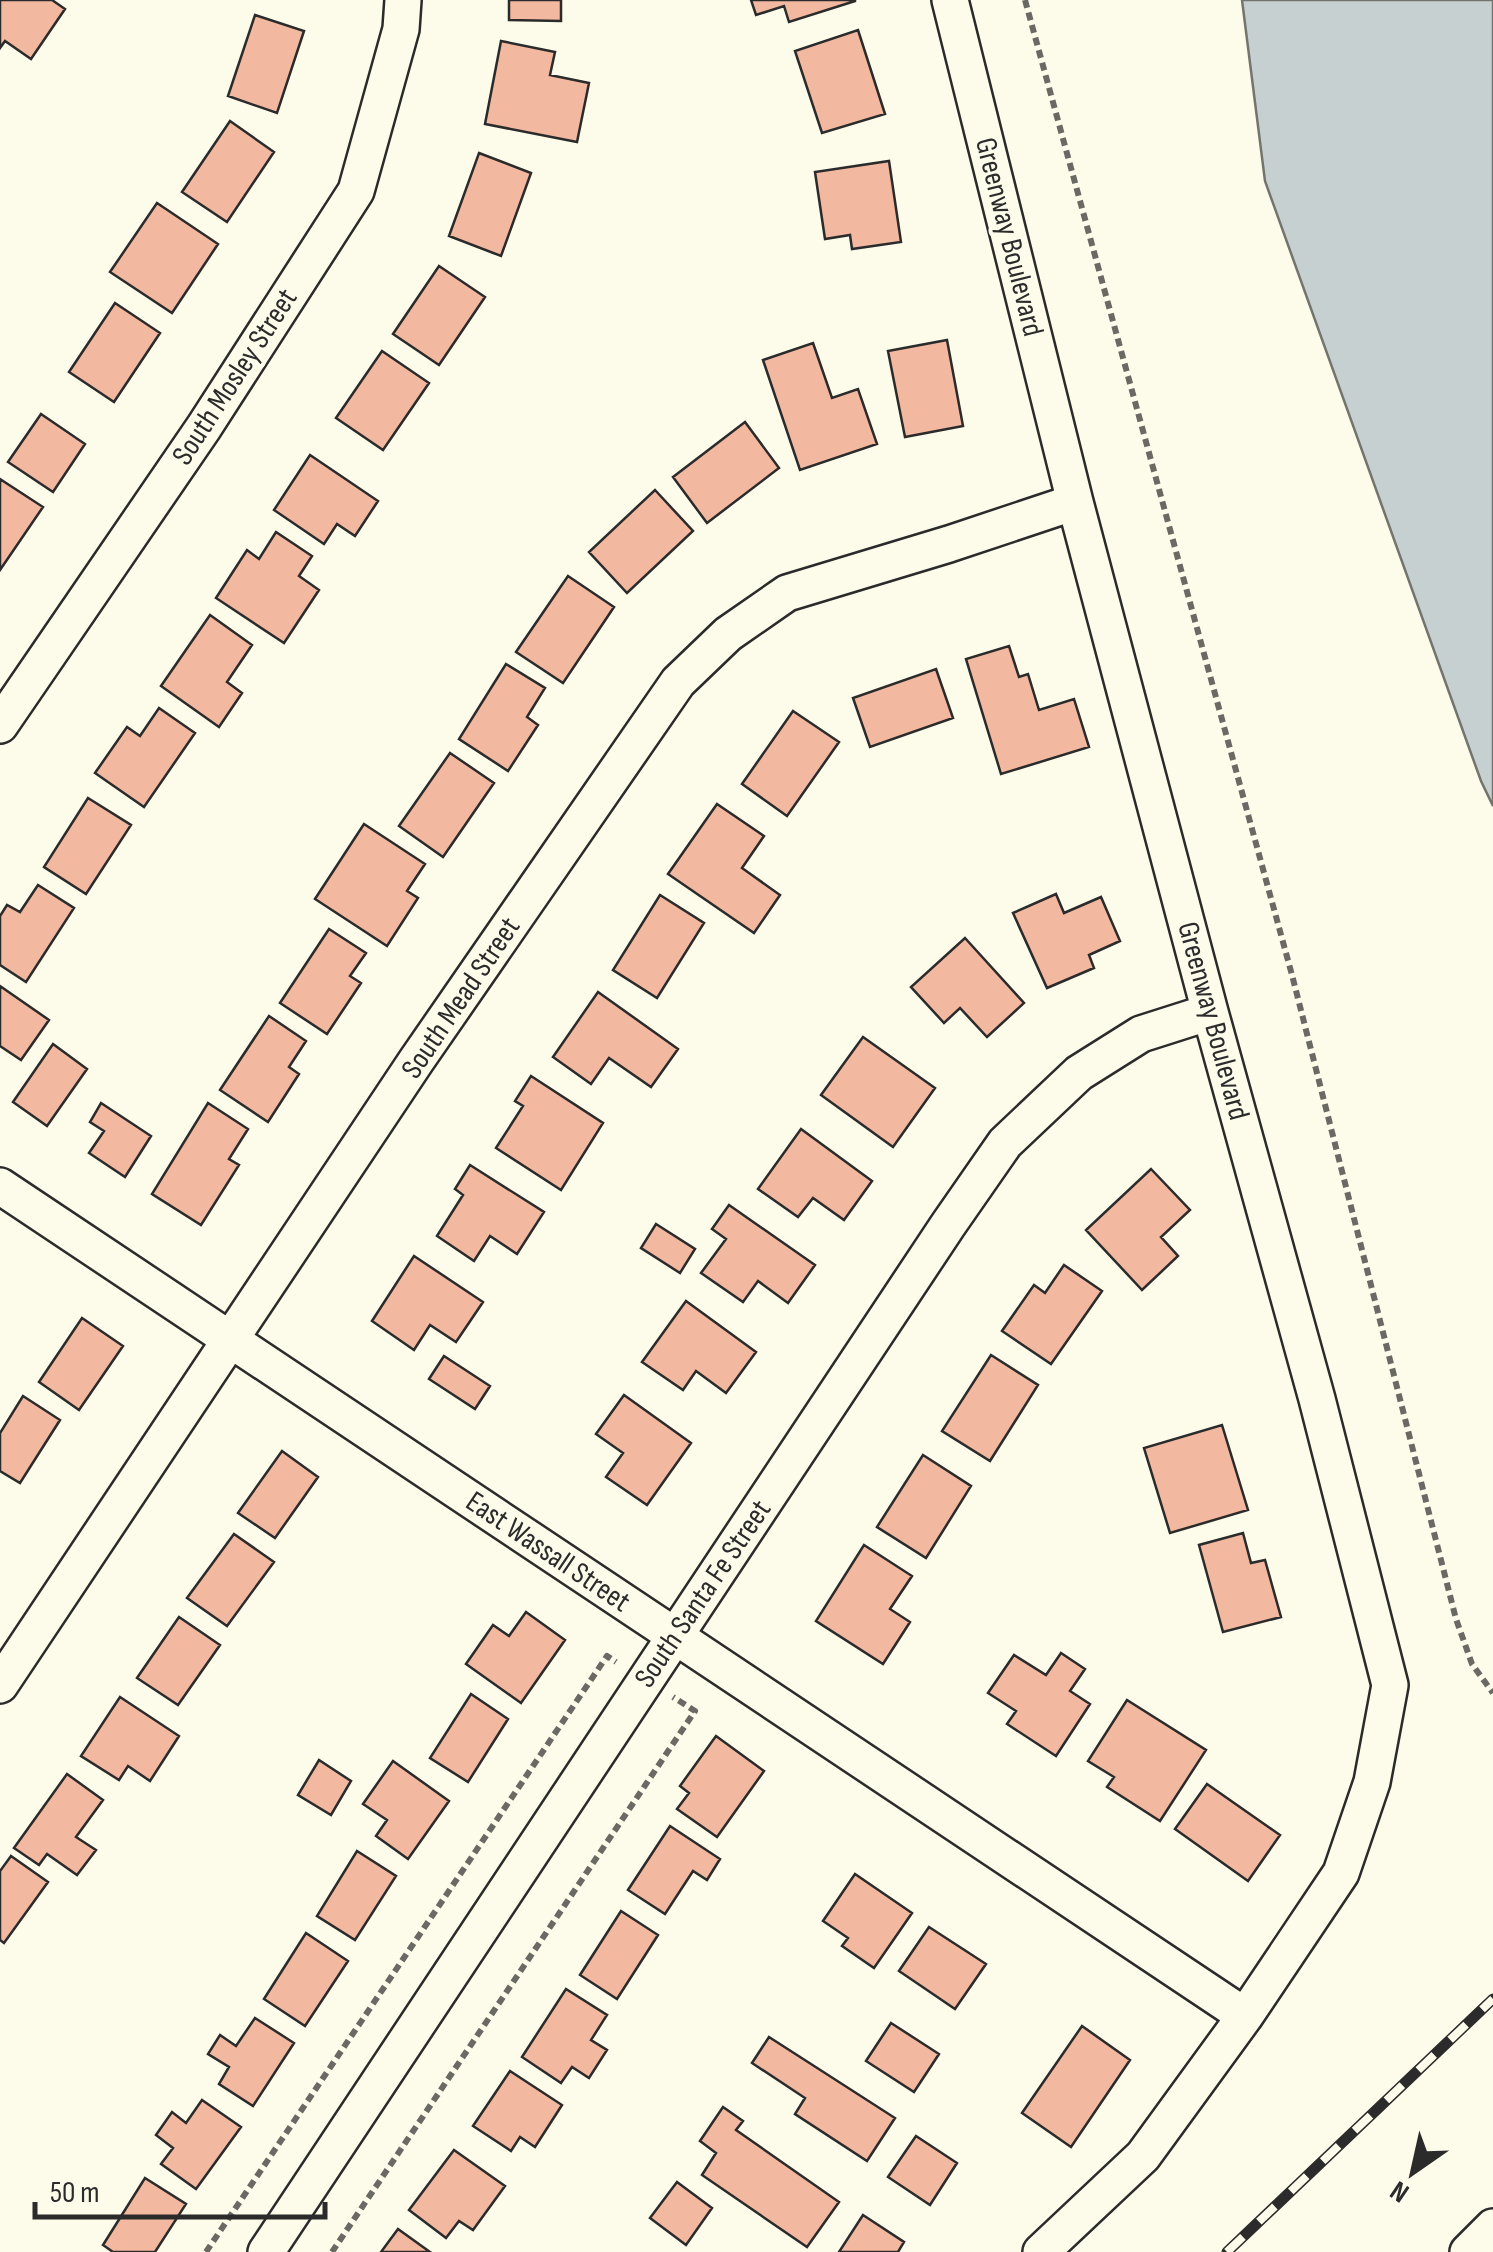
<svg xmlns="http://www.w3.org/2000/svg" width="1493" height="2252" font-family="'Sofia Sans Condensed',sans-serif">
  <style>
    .water { fill: #c7d0d0; stroke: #74746e; stroke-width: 2.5 }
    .building { fill: #f2b8a0; stroke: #2b2b2b; stroke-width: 2.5 }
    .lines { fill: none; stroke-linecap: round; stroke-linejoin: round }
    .minor-casing { stroke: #2b2b2b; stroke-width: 40 }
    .path { stroke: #6a6964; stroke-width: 6; stroke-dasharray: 8 5; stroke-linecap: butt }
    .minor { stroke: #fdfbea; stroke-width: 35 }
    .rail-casing { stroke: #2b2b2b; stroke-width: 11 }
    .rail { stroke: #fdfbea; stroke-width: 8; stroke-dasharray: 22; stroke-linecap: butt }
    .labels { text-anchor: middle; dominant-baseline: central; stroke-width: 8; stroke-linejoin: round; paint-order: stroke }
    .street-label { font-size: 30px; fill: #2b2b2b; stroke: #fdfbea }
  </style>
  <rect width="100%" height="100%" fill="#fdfbea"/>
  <!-- water -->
  <path class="water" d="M1242,0H1493V806L1481,781L1265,181Z"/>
  <!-- building -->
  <path class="building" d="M0,0H52L65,9L31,59L5,41L0,48Z
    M509,0H561V21L509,20Z
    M751,0H855V1L789,22L784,6L756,15Z
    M255,15L304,31L277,113L228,96Z
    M858,30L885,114L822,133L795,51Z
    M501,41L555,52L550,75L589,83L577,142L485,124Z
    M230,121L274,152L227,222L182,192Z
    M479,153L531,173L501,256L449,236Z
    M889,161L901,242L852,249L850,235L825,239L815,172Z
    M157,203L218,244L172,313L110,272Z
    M439,266L485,297L439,365L393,334Z
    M115,303L160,333L114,402L69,372Z
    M947,340L963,426L905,437L888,351Z
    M813,343L832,398L858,389L877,444L800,470L763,360Z
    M382,351L429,383L383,450L336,418Z
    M41,414L85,444L53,492L8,462Z
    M745,422L779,468L707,523L673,477Z
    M310,455L378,501L355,536L337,524L324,544L274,510Z
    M0,479L43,507L0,570Z
    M655,490L693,531L627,593L589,552Z
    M276,532L312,556L299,576L319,590L284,643L216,598L247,550L259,559Z
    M568,576L614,607L563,683L516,652Z
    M210,615L252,645L227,682L242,693L219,727L161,686Z
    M1009,646L1019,677L1028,674L1039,710L1074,699L1089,747L1001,774L966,659Z
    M506,664L545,688L527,717L538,725L508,771L459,739Z
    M936,669L953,718L870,747L853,698Z
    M159,708L195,733L144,807L95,773L127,727L140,736Z
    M793,711L839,742L787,816L742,784Z
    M450,753L494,783L443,857L399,826Z
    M88,798L131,825L86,894L44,867Z
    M717,804L764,836L742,868L780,895L754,933L668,874Z
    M364,824L425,864L407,891L418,898L387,946L315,899Z
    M38,885L74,908L26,982L0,965V916L7,905L20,912Z
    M1056,894L1064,913L1101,897L1120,941L1089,955L1094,968L1047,988L1013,913Z
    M660,895L704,923L657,998L613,970Z
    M329,929L366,953L350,976L361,983L327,1034L280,1003Z
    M965,938L1024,1003L987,1037L960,1008L944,1023L911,987Z
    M0,986L49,1020L21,1060L0,1046Z
    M598,992L678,1049L651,1087L609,1058L591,1084L553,1057Z
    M269,1016L306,1041L289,1067L299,1074L268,1122L220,1090Z
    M863,1037L935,1088L893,1147L821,1095Z
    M53,1044L87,1069L47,1126L13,1102Z
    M531,1076L603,1123L561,1190L496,1148L523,1106L515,1101Z
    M101,1103L151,1136L125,1177L89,1153L104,1131L90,1122Z
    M208,1103L248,1129L229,1159L239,1165L201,1225L152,1194Z
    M801,1129L872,1181L844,1220L813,1198L798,1217L758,1189Z
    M470,1165L544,1212L517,1254L490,1236L474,1261L437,1236L463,1195L455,1189Z
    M1151,1169L1190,1210L1161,1237L1178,1256L1142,1290L1086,1230Z
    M729,1205L815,1265L788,1303L758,1281L743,1302L701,1273L726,1239L712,1229Z
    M656,1224L695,1249L680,1273L641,1248Z
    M414,1256L483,1302L456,1342L430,1325L414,1350L372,1321Z
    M1064,1265L1102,1291L1051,1364L1002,1331L1034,1285L1045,1293Z
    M686,1301L756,1352L726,1393L696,1371L683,1390L642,1362Z
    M82,1318L123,1346L79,1410L39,1382Z
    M991,1355L1038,1385L990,1461L942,1431Z
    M444,1356L490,1386L475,1409L429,1379Z
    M624,1395L691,1443L647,1505L606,1477L623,1453L596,1434Z
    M23,1396L60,1420L20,1483L0,1471V1433Z
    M1222,1425L1248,1510L1170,1533L1144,1448Z
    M282,1451L318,1477L275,1538L238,1513Z
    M923,1455L971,1486L926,1558L877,1527Z
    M1243,1533L1251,1563L1265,1560L1281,1617L1223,1632L1199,1545Z
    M234,1534L274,1562L227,1626L187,1598Z
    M864,1545L912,1576L890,1609L910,1622L883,1664L816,1621Z
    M526,1612L565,1640L521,1703L466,1664L493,1625L509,1636Z
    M179,1617L220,1645L178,1705L137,1678Z
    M1061,1653L1085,1669L1070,1691L1090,1704L1056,1756L1007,1724L1016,1711L988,1693L1014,1655L1046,1675Z
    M471,1694L508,1719L468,1782L430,1758Z
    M120,1697L179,1736L150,1781L128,1766L119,1780L81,1756Z
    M1127,1700L1206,1750L1160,1821L1107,1787L1114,1777L1088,1761Z
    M716,1736L764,1771L717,1837L677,1809L689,1793L680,1786Z
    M319,1760L351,1781L331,1815L298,1795Z
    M393,1761L449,1801L408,1859L376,1836L387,1820L363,1804Z
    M67,1774L103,1800L76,1837L96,1850L77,1875L47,1854L39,1865L14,1848Z
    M1207,1784L1280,1835L1248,1881L1175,1829Z
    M670,1826L720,1859L707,1880L693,1871L665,1914L628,1890Z
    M357,1851L396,1876L355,1940L317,1916Z
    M11,1856L48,1882L4,1943L0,1940V1871Z
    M855,1874L912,1913L874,1968L842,1946L848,1938L823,1921Z
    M621,1911L658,1935L617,1999L580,1975Z
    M929,1927L986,1964L955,2009L899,1971Z
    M306,1933L348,1961L305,2026L264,1999Z
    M566,1989L607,2015L591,2040L607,2050L589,2078L572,2067L561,2083L522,2057Z
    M255,2018L294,2043L253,2106L219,2084L229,2067L208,2054L220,2035L236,2046Z
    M891,2023L939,2054L914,2092L866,2061Z
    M1082,2026L1130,2060L1071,2147L1022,2113Z
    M769,2037L895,2118L867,2161L795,2114L805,2098L752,2063Z
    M510,2071L562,2105L535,2147L520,2137L511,2151L473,2126Z
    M202,2100L241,2127L196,2189L161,2164L173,2148L156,2135L172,2112L186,2123Z
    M723,2107L743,2121L736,2130L839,2202L807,2247L702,2175L716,2153L700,2141Z
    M916,2136L957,2163L930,2205L888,2177Z
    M454,2150L505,2186L473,2230L459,2221L446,2238L409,2210Z
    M145,2178L186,2204L155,2252H113L103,2245Z
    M677,2182L712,2208L686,2245L650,2218Z
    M863,2215L904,2242L898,2252H839Z
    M398,2229L430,2252H381Z"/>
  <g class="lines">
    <defs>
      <path id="minor" d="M950,0L1075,502L1210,1012L1317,1399L1390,1685L1372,1782L1341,1873L1245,2016L1143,2156L1041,2252
        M0,725L204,427L356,191L401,29L403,0
        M0,1186L1245,2016
        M0,1685L416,1061L678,682L728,634L787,593L949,544L1075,502
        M266,2252L948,1225L1005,1143L1079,1073L1141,1034L1210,1012
        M1468,2252L1493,2227"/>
    </defs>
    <!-- minor casing -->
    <use href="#minor" class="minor-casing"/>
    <!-- path -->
    <path class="path" d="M1025,0L1292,975L1456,1619L1472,1664L1493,1693
      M206,2252L607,1656L616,1662
      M332,2252L695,1711L673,1697"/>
    <!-- minor -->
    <use href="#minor" class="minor"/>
    <defs>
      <path id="rail" d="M1227,2252L1493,1999"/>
    </defs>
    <!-- rail casing -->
    <use href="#rail" class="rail-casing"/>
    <!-- rail -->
    <use href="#rail" class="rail"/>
  </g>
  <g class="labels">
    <!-- street labels -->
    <g class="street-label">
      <text transform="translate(1009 237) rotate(76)">Greenway Boulevard</text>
      <text transform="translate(235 377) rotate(-57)">South Mosley Street</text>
      <text transform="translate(461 998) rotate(-56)">South Mead Street</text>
      <text transform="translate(1213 1021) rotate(75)">Greenway Boulevard</text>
      <text transform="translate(548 1552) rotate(34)">East Wassall Street</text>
      <text transform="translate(703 1594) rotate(-56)">South Santa Fe Street</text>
    </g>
  </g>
  <!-- north arrow -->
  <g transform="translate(1413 2172) rotate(214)" stroke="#fdfbea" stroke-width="8" paint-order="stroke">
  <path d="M0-8L18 38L0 25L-18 38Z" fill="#2b2b2b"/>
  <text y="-15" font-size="28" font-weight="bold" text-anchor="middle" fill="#2b2b2b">N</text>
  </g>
  <!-- scale -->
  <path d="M35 2202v15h290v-15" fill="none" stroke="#2b2b2b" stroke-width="5"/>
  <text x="50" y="2202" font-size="30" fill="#2b2b2b" stroke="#fdfbea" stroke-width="8" paint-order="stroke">50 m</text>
</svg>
